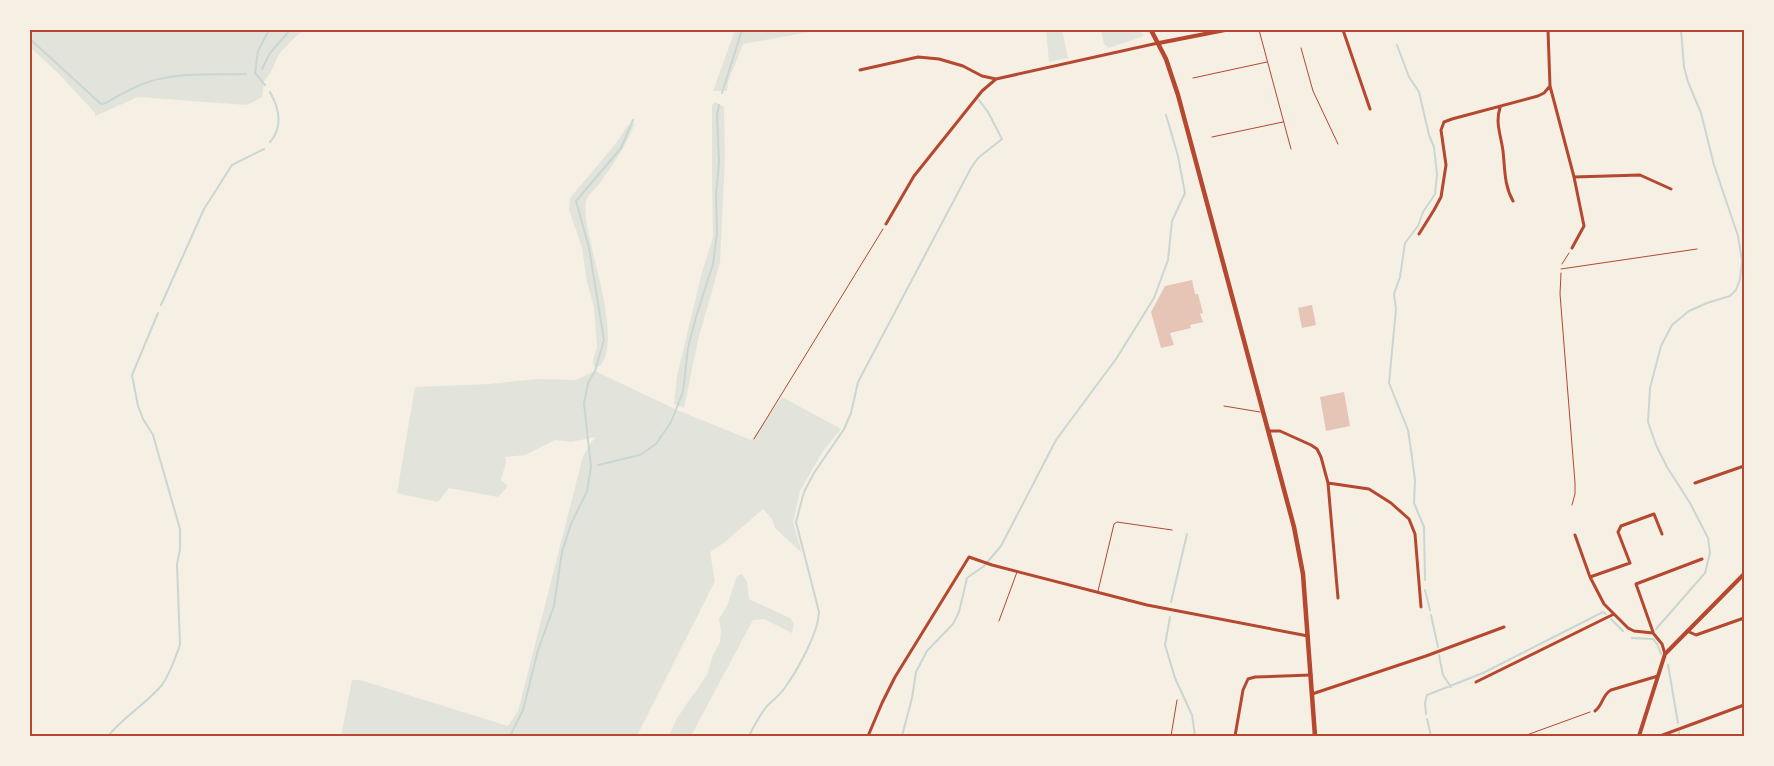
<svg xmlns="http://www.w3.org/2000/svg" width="1774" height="766" font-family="Montserrat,sans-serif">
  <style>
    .green { fill: #e2e4dc }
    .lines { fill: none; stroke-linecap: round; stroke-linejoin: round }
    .stream { stroke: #c9d6d2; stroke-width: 2 }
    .building { fill: #e6c5b7 }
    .path { stroke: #b5482f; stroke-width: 1 }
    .service { stroke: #b5482f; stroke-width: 1 }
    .minor { stroke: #b5482f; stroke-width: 3 }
    .tertiary { stroke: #b5482f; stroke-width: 4 }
    .secondary { stroke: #b5482f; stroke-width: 4.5 }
    .neatline { fill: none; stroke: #b5482f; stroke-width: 2 }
  </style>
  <rect width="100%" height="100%" fill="#f6efe4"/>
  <!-- green -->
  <path class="green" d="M30,30H305L295,37L279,54L271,72L264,81L262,97L247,105L138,97L95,116V113L59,74L30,47Z
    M735,30H821L743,44L728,82L727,91H713Z
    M1046,30H1062L1068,58L1049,62Z
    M1101,30H1140L1144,36L1109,48L1104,44Z
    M715,102L724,107L725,158L720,263L698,340L684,408L674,404L677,376L702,272L713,237L712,177V105Z
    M635,123C627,145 613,164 600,183C596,188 588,195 586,201C585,205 586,213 586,217C589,251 623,340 600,366L594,367L593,361L597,347L594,308L587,282L582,248L569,210L570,198L617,142L627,126Z
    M595,371L677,410L751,440L782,397L841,429L823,451L800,491L793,522L802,553L775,528L772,519L763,509L725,542L710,552L715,581L637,736H341L352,680H360L508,726L518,711L583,456L595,437L571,442L555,440L525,455L505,457L506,462L501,480L508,486L498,497L449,488L438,502L397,493L415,387L489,384L537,379L576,380Z
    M742,574L747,582L749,599L790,618L794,624L792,633L764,619L753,620L691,736H669L677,718L707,675L713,655L720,642L721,631L719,619L727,606L737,576Z"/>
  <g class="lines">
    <!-- stream -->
    <path class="stream" d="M30,39L101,104L106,103C119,95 134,87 148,82C179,72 214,75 246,74
      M1397,45L1409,77L1419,92L1429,135L1434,147L1437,174L1435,194L1423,212L1418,226L1405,243L1400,277L1394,294L1396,309L1389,383L1408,430L1411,450L1415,480L1414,503L1424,527L1425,580
      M262,69L270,53L290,30
      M265,85L255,73L258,51L269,30
      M270,92C279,108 283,127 270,142
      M722,93L742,30
      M161,305L204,209L232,165L264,149
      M598,465L640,455L656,444L671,422L683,392L688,348L696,317L713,264L717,233L716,196L719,162L717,115L719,105
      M1425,590L1430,610
      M1171,602L1187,534
      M1431,615L1438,647
      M1170,617L1165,645L1175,678L1192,715L1195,736
      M1611,619L1623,631
      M1656,629L1705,573L1710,553L1708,538L1690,503L1667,467L1656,445L1648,422L1650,388L1661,346L1672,325L1689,311L1707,303L1730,296L1736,290L1740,279L1742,261L1738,236L1714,165L1701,113L1688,82L1684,67L1681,30
      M1632,638L1653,639L1657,644L1661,654
      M1439,655L1443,675L1451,687
      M1668,665L1678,723
      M1426,714L1425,703L1427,695L1483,673L1603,612L1606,614
      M1427,719L1431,736
      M1679,732V736
      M108,736C123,717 146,704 162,685C170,674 175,658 180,645L177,564L180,550V529L153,435L143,419L138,406L132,375L158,313
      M510,736L523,710L538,650L554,606L562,552L571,524L587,491L591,467L584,403L588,383L595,371L604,340L589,248L576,201L621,148L633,120
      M749,736C754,726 760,715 767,706C773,700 779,696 784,689C797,671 818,634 819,612L796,522L804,492L814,473L844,429L851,413L858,382L971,168L978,158L1002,139L988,112L979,100
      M902,736L912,698L916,672L927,651L953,624L959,612L967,578L984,566L1001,546L1056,440L1116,359L1154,298L1168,260L1172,221L1185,193L1178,156L1166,115"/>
  </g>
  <!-- building -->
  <path class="building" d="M1192,280L1195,294H1198L1203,313L1200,314L1203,322L1190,325L1191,328L1170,333L1174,345L1161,348L1151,312L1165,286Z
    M1312,305L1316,325L1302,328L1298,308Z
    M1344,392L1350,426L1326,431L1320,397Z"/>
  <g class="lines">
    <!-- path -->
    <path class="path" d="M1301,48L1313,91L1338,144
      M1562,264L1569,253
      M1561,273L1560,294L1575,483V494L1572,505
      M754,439L883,229
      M1524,736L1590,712"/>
    <!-- service -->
    <path class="service" d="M1259,30L1291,149
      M1193,78L1267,62
      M1212,137L1283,122
      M1561,269L1697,249
      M1224,406L1260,412
      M1098,591L1114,524L1117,522L1172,530
      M999,621L1017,572
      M1171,736L1177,700"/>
    <!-- minor -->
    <path class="minor" d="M1343,30L1370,109
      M1548,30L1550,86L1574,177L1584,226L1572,248
      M860,70L918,57L939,59L963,66L982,76L996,79
      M1500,108C1495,122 1501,136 1503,151C1505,169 1504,185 1513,201
      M1574,177L1640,175L1671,189
      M886,224L914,176L982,91L996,79L1158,43
      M1419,234L1434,210L1441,197L1446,165L1441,130L1444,122L1452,119L1538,96L1544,93L1550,86
      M1269,431H1280L1311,445L1317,449L1321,457L1328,483L1338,598
      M1328,483L1369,489L1391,503L1409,519L1415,534L1421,607
      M1695,483L1744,466
      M1575,535L1590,577L1604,604L1628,628L1634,631L1653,633L1662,644L1665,654
      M1590,577L1630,563L1618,532L1621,526L1654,514L1662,534
      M1687,631L1696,635L1744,618
      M1653,632L1636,584L1702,559
      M1476,682L1614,614
      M1312,694L1426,656L1504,627
      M1595,711C1603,705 1602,695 1611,690L1658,676
      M868,736L882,703L895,677L969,557L992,565L1147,605L1308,636
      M1235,736L1243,690L1248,679L1255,677L1311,675
      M1660,736L1744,705"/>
    <!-- tertiary -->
    <path class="tertiary" d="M1159,43L1225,30
      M1639,736L1665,654L1744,574"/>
    <!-- secondary -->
    <path class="secondary" d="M1151,30L1166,59L1178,95L1294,527L1303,574L1315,736"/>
  </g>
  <!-- border -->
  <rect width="1774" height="766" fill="none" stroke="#f6efe4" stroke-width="62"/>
  <rect x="31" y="31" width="1712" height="704" class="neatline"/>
</svg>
